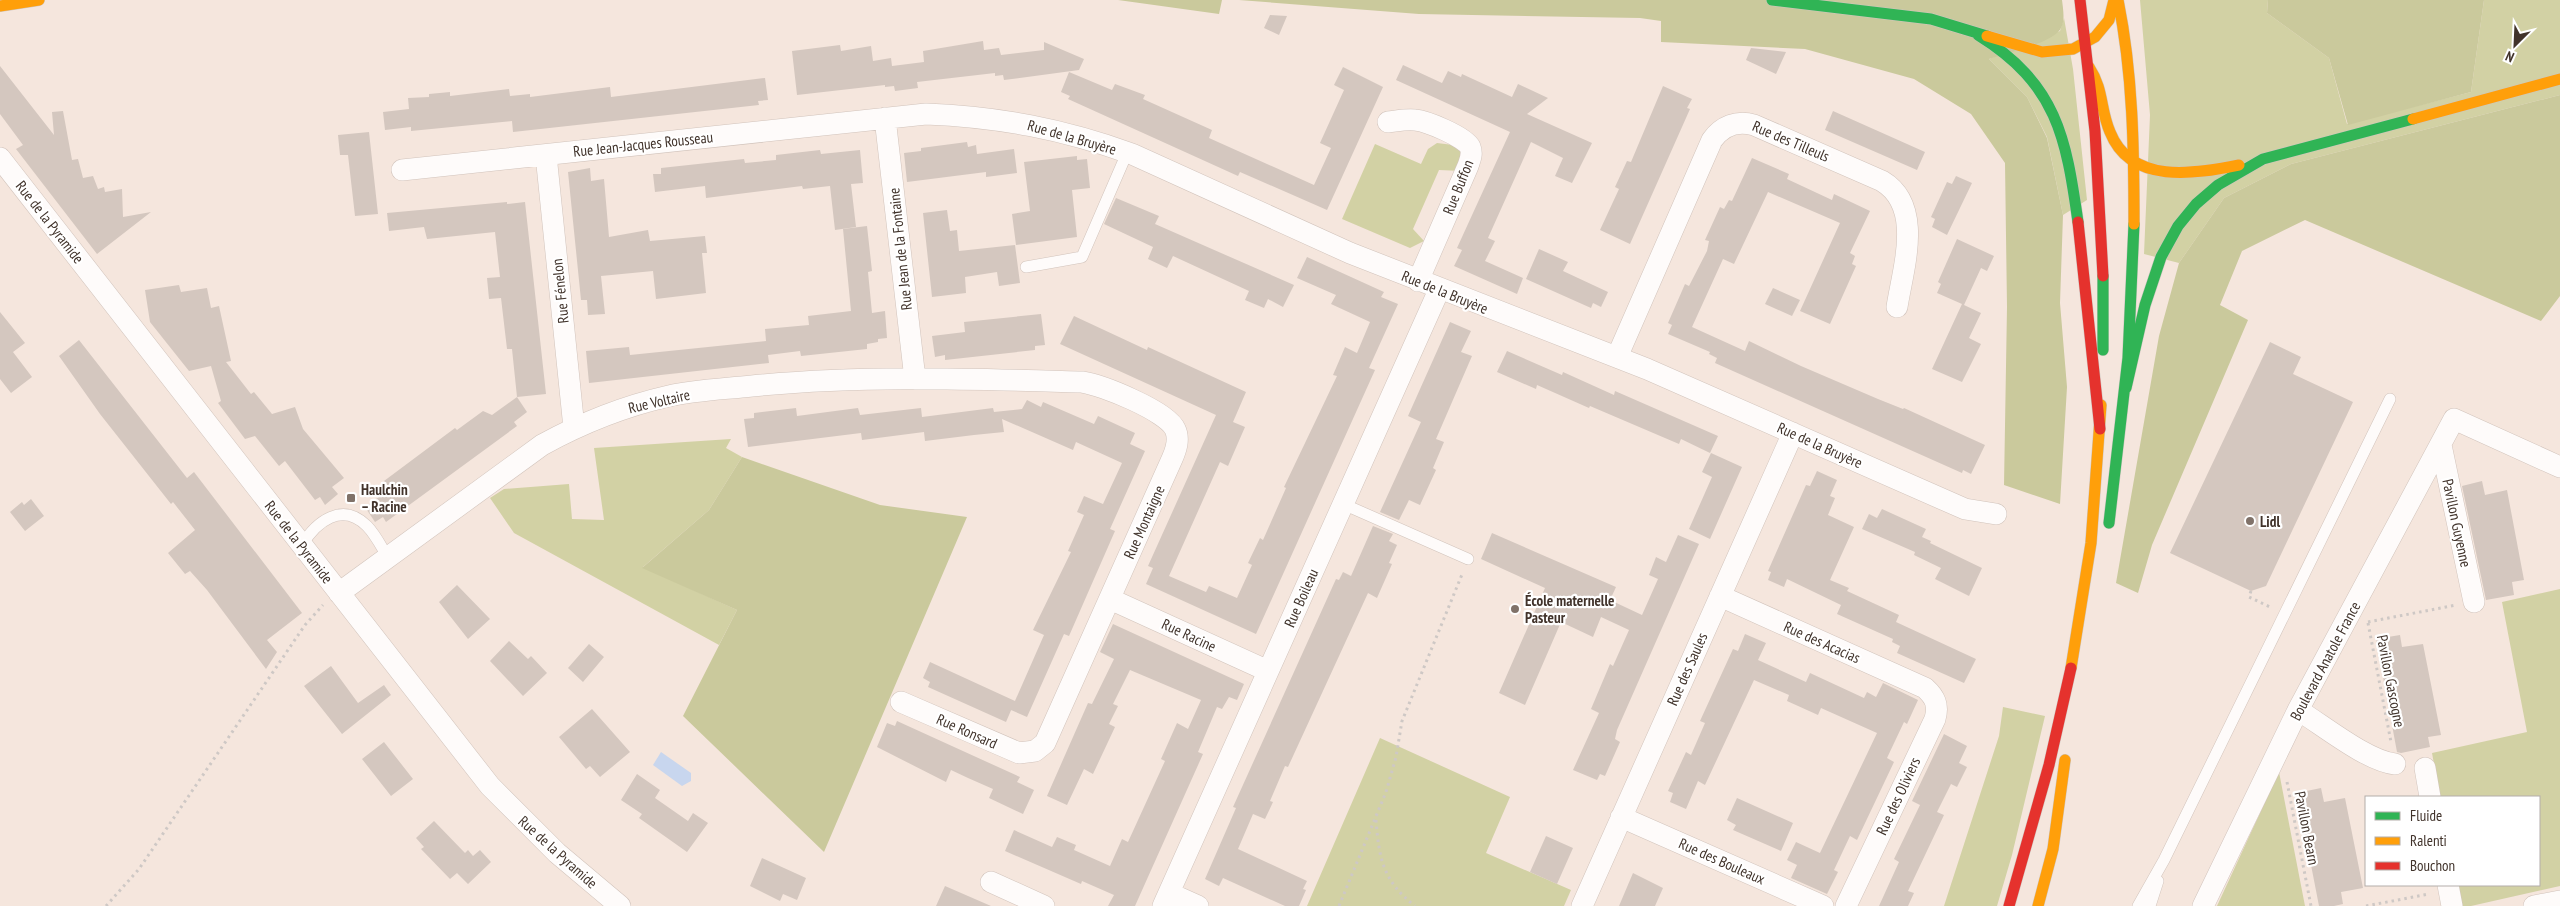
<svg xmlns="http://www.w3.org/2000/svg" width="2560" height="906" font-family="'PT Sans Narrow',sans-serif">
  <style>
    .green { fill: #d2d1a4 }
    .forest { fill: #cac99c }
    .water { fill: #c8d6ee }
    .building { fill: #d4c7bf }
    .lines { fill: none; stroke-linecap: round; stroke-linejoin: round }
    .lane-casing { stroke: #d1c3bb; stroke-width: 12 }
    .street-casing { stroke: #d1c3bb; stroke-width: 22 }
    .fast-casing { stroke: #cec6c1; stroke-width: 12 }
    .slow-casing { stroke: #cec6c1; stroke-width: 12 }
    .jam-casing { stroke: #cec6c1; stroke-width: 12 }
    .path { stroke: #cec8c5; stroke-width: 3; stroke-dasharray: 2.5 4; stroke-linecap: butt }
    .lane { stroke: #fefbfa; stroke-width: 11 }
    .street { stroke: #fefbfa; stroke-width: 21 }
    .fast { stroke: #30b455; stroke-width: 11 }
    .slow { stroke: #ff9f0a; stroke-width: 11 }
    .jam { stroke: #e5322d; stroke-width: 11 }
    .poi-dot { fill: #807269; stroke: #fff; stroke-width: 2 }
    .labels { text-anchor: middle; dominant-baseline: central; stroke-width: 4.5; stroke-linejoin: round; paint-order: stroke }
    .street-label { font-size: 15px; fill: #41332b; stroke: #fff }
    .poi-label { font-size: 15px; font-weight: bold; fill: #41332b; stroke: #fff; text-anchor: start }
  </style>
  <rect width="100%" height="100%" fill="#f5e6dd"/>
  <!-- green -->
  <path class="green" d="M2140,0H2268L2267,13L2329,58L2347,124L2471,92L2484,0H2560V95L2291,164L2224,198L2179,263L2144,254L2150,115Z
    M2064,18L2073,69L2087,200L2063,215L2047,137L2027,97L1989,59L2060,31Z
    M1437,143L1453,145L1461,151L1462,171L1439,170L1413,229L1424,241L1410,248L1342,219L1375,144L1421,164L1428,149Z
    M731,439L726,448L742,457L709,510L643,567L737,610L719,645L514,533L490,498L504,489L569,484L572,519L604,520L594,448Z
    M2560,589V886L2471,906H2459L2455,885H2539V797H2440L2432,753L2527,732L2502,602Z
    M2003,707L2045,716L2012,855L1997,906H1944L1999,736Z
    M1380,738L1510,797L1486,853L1571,890L1564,906H1307Z
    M2279,772L2305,906H2217Z"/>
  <!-- forest -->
  <path class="forest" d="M1118,0H1222L1219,14Z
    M1239,0H2062C2063,9 2066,23 2059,31C2048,44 2006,53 1989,59L2027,97L2047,138L2063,215L2060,303L2067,387L2060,504L2004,485L2007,307L2005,163L1971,114L1914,79L1805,49L1661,42V21L1640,18L1419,14Z
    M2268,0H2484L2471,92L2348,125L2329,58L2267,13Z
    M2560,95V296L2541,321L2305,220L2242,251L2220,305L2248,320L2152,545L2138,593L2116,583L2159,336L2179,263L2224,198L2291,164Z
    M742,457L880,505L967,517L824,852L683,716L737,610L642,568L709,510Z"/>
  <!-- water -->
  <path class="water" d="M661,752L691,773V781L682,786L653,765Z"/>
  <!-- building -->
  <path class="building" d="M1270,15L1287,16L1279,35L1264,28Z
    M983,41L984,50L999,48L1001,55L1044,50V42L1084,59L1079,70L1004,80L1003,75L995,76V73L917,82L918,88L895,91L894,86L885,87V85L797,95L792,51L840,45L841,51L871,46L873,61L891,58L892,66L924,62L923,51Z
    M1751,48L1786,52L1776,74L1746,60Z
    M1403,65L1442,83L1448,71L1461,77L1462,74L1512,97L1518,84L1548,98L1527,114L1592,143L1572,183L1555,176L1563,158L1531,142L1488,238L1495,241L1485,261L1523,278L1517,294L1454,266L1462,250L1457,248L1510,132L1396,80Z
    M0,66L54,135L52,112L63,111L72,160L78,159L83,178L93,176L98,189L104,187L105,192L122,189L123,217L151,212L97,254L16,149L23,145L0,114Z
    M1343,67L1383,87L1327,210L1240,172L1238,176L1068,99L1070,96L1061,92L1069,72L1112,90L1115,84L1145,95L1143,99L1212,130L1209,138L1314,185L1331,148L1320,143L1344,90L1334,85Z
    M765,78L768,100L758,101L759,105L513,132L512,121L411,131V127L385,130L383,112L409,109L408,98L429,97V94L450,92V96L509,89L510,96L530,94V97L610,87L611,97Z
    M1663,86L1692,99L1687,108L1690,109L1630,244L1600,230L1619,189L1615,187L1627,161L1631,162Z
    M1833,111L1925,152L1917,170L1825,130Z
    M369,132L378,214L355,216L348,155H340L338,135Z
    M967,142L968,147L976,145L977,154L1014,149L1017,173L986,177V172L907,182L904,153L921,151V148Z
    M820,150L821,154L860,150L863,183L851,184L856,227L835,230L830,186L803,189L802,186L706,198L705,186L655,192L653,174H661V168L744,159L745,163L776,160V155Z
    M1077,156V160L1087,159L1090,188L1072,190L1077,237L1016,245L1012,214L1030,211L1024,162Z
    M1752,158L1789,174L1787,179L1832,200L1834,194L1870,211L1850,253L1855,256L1852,264L1856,266L1830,324L1800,311L1840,223L1768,192L1734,264L1723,259L1692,327L1745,351L1749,341L1801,366L1878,399L1903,409L1904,408L1985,445L1971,474L1963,470L1962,473L1715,363L1717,358L1709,354L1710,352L1668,334L1672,325L1668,323L1685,284L1689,286L1707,251L1709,241L1705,240L1720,207L1724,209L1729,200L1732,201Z
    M590,168L591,181L604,179L609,237L648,230L650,241L705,236L707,253H702L706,293L656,299L653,271L601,276L605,314L588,315L587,300H581L568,172Z
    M1956,176L1972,183L1947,235L1932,227L1935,219L1931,217L1947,182L1952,184Z
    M1116,198L1159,216L1155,224L1294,285L1283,307L1268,299L1264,308L1245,300L1249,291L1173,256L1167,268L1148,259L1153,247L1104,224Z
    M507,202V204L525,202L546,394L517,397L527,412L514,422L517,426L386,522L383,517L375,522L365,507L390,489L384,481L455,428L457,430L483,411L492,415L517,397L512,349H507L501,298L489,299L487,278L500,277L495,232L427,239L424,227L389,231L387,213Z
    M947,210L950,231L957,230L959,251L1015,245L1020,283L999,286L997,272L965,277L966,293L932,297L923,213Z
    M867,226L872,271L868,272L872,313L885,311L887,338L878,339V342L867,344V349L801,356L800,351L768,355L769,363L589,383L586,351L629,347L630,355L766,341L765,329L809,325L808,316L851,311L843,229Z
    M1957,239L1994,256L1987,271L1981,268L1964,305L1981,313L1969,338L1981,344L1962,382L1932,369L1962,304L1937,293L1941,284L1938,282Z
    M1539,249L1568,262L1563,271L1608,292L1601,307L1593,303L1591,308L1526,279Z
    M1307,257L1384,292L1381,297L1398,304L1369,368L1375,370L1256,634L1146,584L1153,568L1148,566L1216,415L1060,344L1074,316L1147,350L1148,347L1246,392L1233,422L1245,427L1228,466L1220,462L1169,576L1206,592L1209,586L1237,598L1252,565L1248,563L1260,538L1263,540L1286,488L1284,487L1337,376L1333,375L1345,347L1357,353L1370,322L1331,304L1336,295L1297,278Z
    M179,285L181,292L207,288L211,308L219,306L231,361L226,362L251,394L254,392L272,414L295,407L303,429L344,478L332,487L338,494L325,505L320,497L315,500L285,461L279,466L255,436L245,439L218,403L221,401L211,366L189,371L150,322L145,290Z
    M1773,288L1800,300L1792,316L1765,304Z
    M0,312L25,343L13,352L32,377L11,393L0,379Z
    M1041,314L1045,345L1035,346V350L945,360V355L935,357L932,336L965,332L964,322Z
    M1450,322L1471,331L1461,352L1472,356L1436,439L1444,442L1433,468L1436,470L1420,505L1409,500L1399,520L1380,512L1421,422L1408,416Z
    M79,340L187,478L194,472L302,613L267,640L277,652L266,669L207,590L190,571L185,574L168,553L195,530L173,502L171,504L100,414L59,356Z
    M2270,342L2301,357L2293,374L2353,402L2266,586L2251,591L2170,553Z
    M1507,351L1562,375L1563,372L1614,395L1615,391L1718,436L1710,453L1681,439L1679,444L1590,406L1589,408L1537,385L1536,389L1497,372Z
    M1027,400L1041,407L1043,402L1094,424L1098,416L1135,433L1130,444L1145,451L1110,529L1115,531L1069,636L1064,634L1027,717L1011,710L1044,635L1033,630L1071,552L1068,551L1084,515L1077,512L1084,496L1103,504L1122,463L1076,442L1073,450L1002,419L1004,432L974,435L925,441L924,432L862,440L861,433L748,447L744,419L754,418V413L796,408L797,416L858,408L860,415L921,408L922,417L993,408L994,412L1022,409Z
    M1711,453L1742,467L1710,539L1689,529L1712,477L1702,472Z
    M1817,471L1837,480L1830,496L1835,498L1828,515L1854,527L1830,580L1849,588L1847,591L1899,615L1896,622L1976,659L1964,683L1897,653L1900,646L1892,642L1893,639L1837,614L1841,605L1787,579L1784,587L1768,580L1771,572L1768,571L1806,485L1810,486Z
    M2482,481L2485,495L2507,490L2524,580L2512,582L2514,595L2486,600L2462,486Z
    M31,499L44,516L25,531L10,512L22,502L24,505Z
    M1882,509L1926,529L1922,537L1931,541L1930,543L1982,568L1969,596L1935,579L1941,568L1914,555L1915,552L1862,529L1869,514L1877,518Z
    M1373,526L1393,534L1389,541L1397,545L1389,563L1392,564L1377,598L1368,593L1288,767L1285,766L1270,801L1273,802L1265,819L1253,814L1238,849L1307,881L1303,889L1306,890L1299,906H1285L1223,878L1219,886L1205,879L1236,808L1233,807L1336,579L1339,580L1343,572L1351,576Z
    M1492,533L1616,587L1610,600L1642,615L1658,579L1649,575L1656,557L1666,562L1678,535L1699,544L1617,730L1615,739L1620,742L1605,776L1600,774L1597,780L1573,770L1599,713L1591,709L1610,664L1613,666L1629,630L1601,617L1593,637L1561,622L1525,705L1499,693L1545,588L1481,559Z
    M457,585L490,619L468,639L439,602Z
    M1113,624L1244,684L1237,700L1229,697L1222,709L1217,707L1198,752L1203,754L1135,906H1108L1114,895L1082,881L1081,884L1005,851L1014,830L1052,847L1057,837L1076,845L1074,850L1110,866L1122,839L1128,842L1165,761L1161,759L1177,723L1188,729L1201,700L1130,670L1113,704L1118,706L1109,724L1115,727L1093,774L1084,769L1067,805L1047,796L1088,703L1092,704L1114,659L1100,652Z
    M1745,634L1766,643L1758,660L1806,682L1810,673L1864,698L1867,692L1876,697L1883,683L1918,700L1907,724L1904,722L1887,758L1894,762L1857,840L1850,836L1834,870L1838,872L1827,894L1791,878L1797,865L1787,860L1796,842L1820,853L1877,733L1821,708L1818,715L1787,701L1789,695L1754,680L1705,785L1698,781L1686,809L1670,802L1673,793L1668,791L1686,752L1691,755L1705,723L1700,721L1733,649L1738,651Z
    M2400,635L2402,647L2423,644L2441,735L2428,737L2430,747L2401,753L2397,752L2376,639Z
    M509,641L528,659L531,656L547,673L523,696L490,661Z
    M589,644L604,657L583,682L568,668Z
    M930,662L1015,701L1006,722L928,687L930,682L923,678Z
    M331,666L358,703L384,685L391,695L342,734L304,686Z
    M592,709L630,752L600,777L590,766L586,769L559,737Z
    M897,721L1020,777L1017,782L1034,790L1023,814L989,798L993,789L968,778L951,770L946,782L877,747L887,723L895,726Z
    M1944,734L1967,746L1959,763L1967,767L1957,787L1951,784L1937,812L1944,815L1908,891L1914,893L1908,906H1879L1899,862L1894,859L1920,805L1912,801Z
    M384,742L413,779L391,796L362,759Z
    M637,774L660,790L655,798L688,821L693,813L708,823L687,852L639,818L642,814L621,800Z
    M2321,788L2324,802L2345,798L2363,888L2341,892L2343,904L2334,906H2319L2297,793Z
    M1737,798L1793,823L1781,851L1733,830L1736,825L1727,820Z
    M434,821L465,853L468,850L473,856L480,850L491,862L468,884L457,873L450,879L421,849L424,847L416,838Z
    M1546,836L1573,848L1557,884L1530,872Z
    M762,858L806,878L797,900L783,894L780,901L750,886Z
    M1633,873L1663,888L1655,906H1619Z
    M945,886L991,906H936Z"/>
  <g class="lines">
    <defs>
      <path id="lane" d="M1026,267L1082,257L1127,153
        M1343,504L1468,559
        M302,545C316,522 342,501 367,526C375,534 381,546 387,556
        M2138,906L2164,860L2390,399
        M2150,906L2158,881"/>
      <path id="street" d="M885,118L915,379
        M1388,122C1397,121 1406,119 1415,120C1427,121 1465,137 1470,147C1473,154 1470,160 1468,166L1418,281
        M546,155L574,428
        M0,158L490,786L557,853L620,906
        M402,170L926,114C1000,117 1063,129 1132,154L1350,253L1647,369L1965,509L1996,514
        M1617,357L1712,140C1722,126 1737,120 1754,125L1882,181C1924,206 1903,268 1897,307
        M2441,445L2474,602
        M339,593L542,445C582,423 625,406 669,396C696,390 725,389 752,386C862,375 972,379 1082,382C1102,385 1167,411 1175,429C1180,439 1176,450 1172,459L1045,743L1035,751L1019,753L901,702
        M1720,596L1925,688C1935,697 1939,705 1935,719L1846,906
        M1110,599L1268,671
        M2298,710C2324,726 2367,761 2395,764
        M2425,768L2430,797
        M1621,817L1823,906
        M991,882L1044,906
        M2448,885L2452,906
        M1169,893L1198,906
        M1163,906L1439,290
        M1582,906L1793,433
        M2203,906L2298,710L2454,419L2560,467
        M2534,906L2560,901"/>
      <path id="fast" d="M1772,0L1931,19L1987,36
        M1978,35C2057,84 2066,137 2078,222
        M2103,276V350
        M2126,388L2145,305L2161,257L2178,226L2196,204L2218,185L2263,159L2413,119
        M2109,523L2128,358L2134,224"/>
      <path id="slow" d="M2118,0C2133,74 2134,149 2134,224
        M0,6L39,0
        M1987,36L2042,52L2073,49L2095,37L2109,20L2114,0
        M2089,67C2104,90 2100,109 2110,132C2131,185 2195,174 2239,165
        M2413,119L2560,79
        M2071,668L2091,543L2101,405
        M2038,906L2053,849L2065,760"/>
      <path id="jam" d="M2080,0L2095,131L2103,276
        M2078,222L2100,429
        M2009,906L2049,765L2071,668"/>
    </defs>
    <!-- lane casing -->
    <use href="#lane" class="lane-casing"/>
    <!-- street casing -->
    <use href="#street" class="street-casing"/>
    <!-- fast casing -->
    <use href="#fast" class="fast-casing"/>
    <!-- slow casing -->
    <use href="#slow" class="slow-casing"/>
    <!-- jam casing -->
    <use href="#jam" class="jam-casing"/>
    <!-- path -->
    <path class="path" d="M2251,591L2249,597L2270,607
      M2368,622L2456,605
      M2368,623L2391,742
      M2287,782L2311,906
      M1376,820C1379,859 1383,881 1415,906
      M106,906L139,869L305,625L323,605
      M1339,906L1386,792L1396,757L1402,721L1463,572
      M2366,906L2429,894"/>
    <!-- lane -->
    <use href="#lane" class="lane"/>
    <!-- street -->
    <use href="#street" class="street"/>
    <!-- fast -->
    <use href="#fast" class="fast"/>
    <!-- slow -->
    <use href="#slow" class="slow"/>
    <!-- jam -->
    <use href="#jam" class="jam"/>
  </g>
  <!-- markers -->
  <g class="poi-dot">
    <rect x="346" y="493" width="10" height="10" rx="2.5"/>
    <circle cx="2250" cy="521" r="5"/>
    <circle cx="1515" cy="609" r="5"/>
  </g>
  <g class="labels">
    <!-- street labels -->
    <g class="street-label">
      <text transform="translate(1072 137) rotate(16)">Rue de la Bruyère</text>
      <text transform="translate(1791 141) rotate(23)">Rue des Tilleuls</text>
      <text transform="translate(643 144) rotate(-6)">Rue Jean-Jacques Rousseau</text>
      <text transform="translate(1458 187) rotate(-68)">Rue Buffon</text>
      <text transform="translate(50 222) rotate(52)">Rue de la Pyramide</text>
      <text transform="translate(900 249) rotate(-96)">Rue Jean de la Fontaine</text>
      <text transform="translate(560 291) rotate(-96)">Rue Fénelon</text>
      <text transform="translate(1445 292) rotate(22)">Rue de la Bruyère</text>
      <text transform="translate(659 401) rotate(-13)">Rue Voltaire</text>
      <text transform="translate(1820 445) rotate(24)">Rue de la Bruyère</text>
      <text transform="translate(1144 522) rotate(-66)">Rue Montaigne</text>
      <text transform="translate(2457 523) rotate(78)">Pavillon Guyenne</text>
      <text transform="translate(299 542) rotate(52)">Rue de la Pyramide</text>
      <text transform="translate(1301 598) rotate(-66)">Rue Boileau</text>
      <text transform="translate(1189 635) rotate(25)">Rue Racine</text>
      <text transform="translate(1822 642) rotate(24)">Rue des Acacias</text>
      <text transform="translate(2325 661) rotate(-62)">Boulevard Anatole France</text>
      <text transform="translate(1687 669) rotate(-66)">Rue des Saules</text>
      <text transform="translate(2391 681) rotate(79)">Pavillon Gascogne</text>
      <text transform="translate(967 731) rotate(24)">Rue Ronsard</text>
      <text transform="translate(1898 796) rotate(-65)">Rue des Oliviers</text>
      <text transform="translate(2307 828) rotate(79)">Pavillon Bearn</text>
      <text transform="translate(558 852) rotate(42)">Rue de la Pyramide</text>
      <text transform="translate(1722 861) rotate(24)">Rue des Bouleaux</text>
    </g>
    <!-- poi labels -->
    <g class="poi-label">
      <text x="361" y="489">Haulchin<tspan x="361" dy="17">– Racine</tspan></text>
      <text x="2260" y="521">Lidl</text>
      <text x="1525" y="600">École maternelle<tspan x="1525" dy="17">Pasteur</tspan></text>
    </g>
  </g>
  <!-- legend -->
  <rect x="2365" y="796" width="175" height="90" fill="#ffffff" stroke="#b3adaa"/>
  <rect x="2375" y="812" width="25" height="8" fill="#30b455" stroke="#b3adaa"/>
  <text x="2410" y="821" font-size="15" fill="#41332b">Fluide</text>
  <rect x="2375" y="837" width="25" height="8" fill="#ff9f0a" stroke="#b3adaa"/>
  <text x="2410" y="846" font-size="15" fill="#41332b">Ralenti</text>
  <rect x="2375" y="862" width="25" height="8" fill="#e5322d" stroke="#b3adaa"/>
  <text x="2410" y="871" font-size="15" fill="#41332b">Bouchon</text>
  <!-- north arrow -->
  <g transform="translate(2515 45) rotate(204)" stroke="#ffffff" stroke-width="4" paint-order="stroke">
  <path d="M0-4L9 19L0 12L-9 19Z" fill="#41332b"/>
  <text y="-8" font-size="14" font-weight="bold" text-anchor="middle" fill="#41332b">N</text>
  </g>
</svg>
